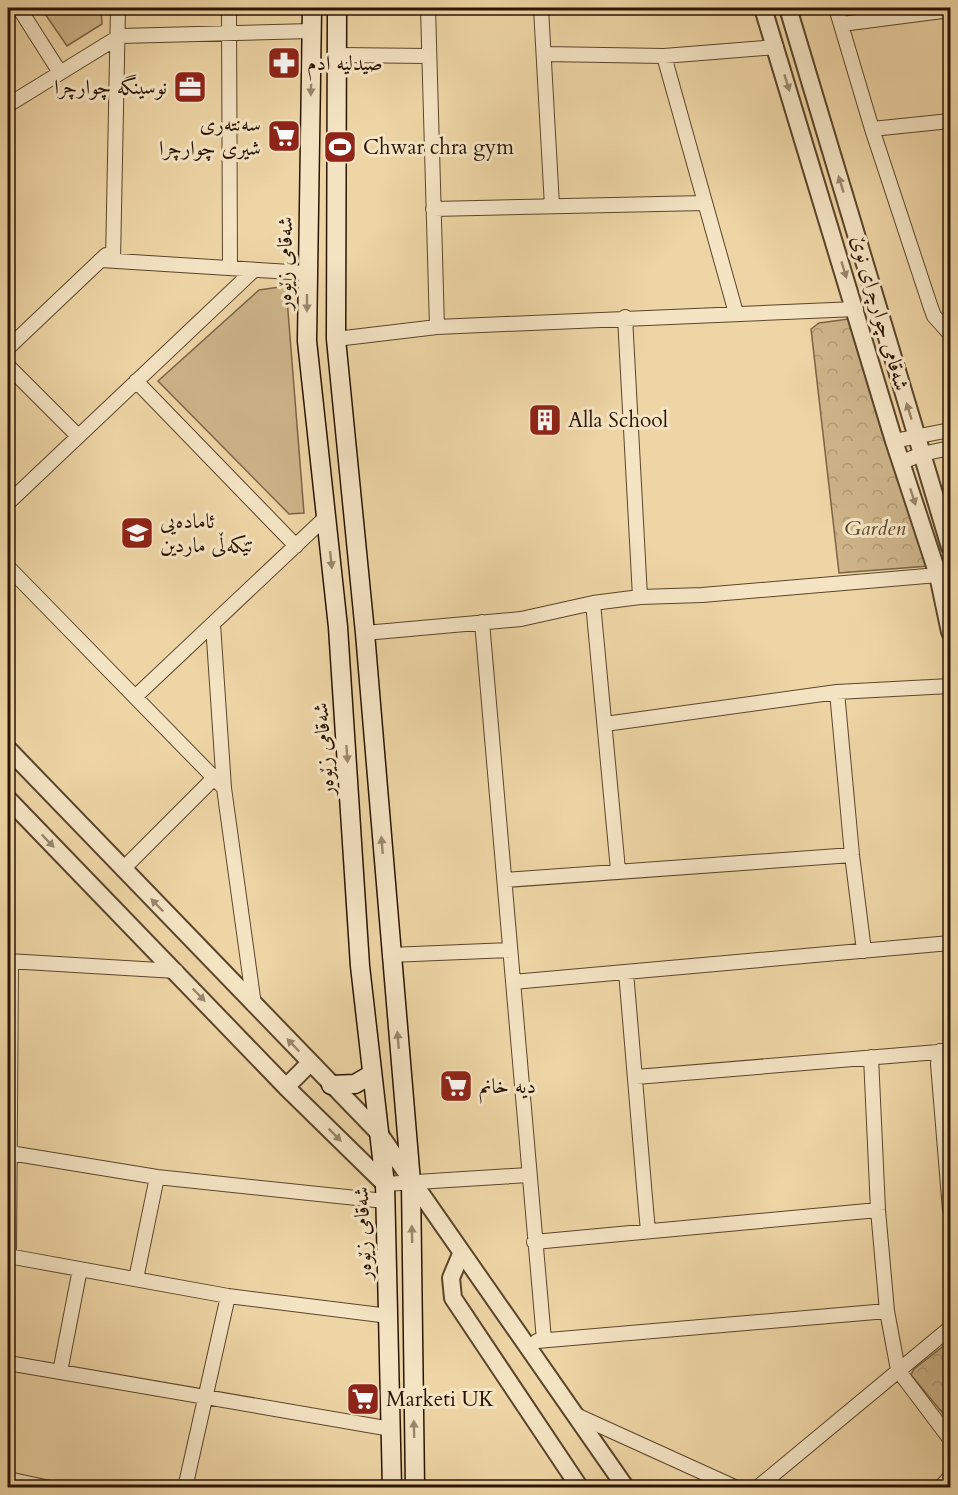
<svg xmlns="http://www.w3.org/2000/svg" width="958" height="1495" font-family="Cardo,Amiri,serif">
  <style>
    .forest { fill: url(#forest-crowns); stroke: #7c6446; stroke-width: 1.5 }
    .garden { fill: #cdb489; stroke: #7c6446; stroke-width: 1.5 }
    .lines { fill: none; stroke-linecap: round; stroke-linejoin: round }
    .minor-casing { stroke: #5b452b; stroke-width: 16 }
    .tertiary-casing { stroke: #5b452b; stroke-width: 20 }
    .secondary-casing { stroke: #2a1502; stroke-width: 21 }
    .minor { stroke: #f4e4c4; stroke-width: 14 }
    .tertiary { stroke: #f4e4c4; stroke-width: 16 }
    .secondary { stroke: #f4e4c4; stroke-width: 18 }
    .oneway { fill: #99876d }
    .labels { text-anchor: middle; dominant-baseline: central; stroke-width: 6; stroke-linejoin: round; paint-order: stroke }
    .poi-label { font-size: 21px; fill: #2a1502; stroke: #f4e4c4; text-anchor: start }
    .street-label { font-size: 21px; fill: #2a1502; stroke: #f4e4c4 }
    .park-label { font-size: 21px; font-style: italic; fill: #5b452a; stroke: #f4e4c4 }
  </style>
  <defs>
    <pattern id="forest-crowns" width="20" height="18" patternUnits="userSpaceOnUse" patternTransform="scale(1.5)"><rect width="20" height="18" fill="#cdb489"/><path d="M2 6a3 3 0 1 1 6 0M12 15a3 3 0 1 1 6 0" fill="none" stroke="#b09a75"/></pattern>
  </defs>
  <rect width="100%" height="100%" fill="#eed5a5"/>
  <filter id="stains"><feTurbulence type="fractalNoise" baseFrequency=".00333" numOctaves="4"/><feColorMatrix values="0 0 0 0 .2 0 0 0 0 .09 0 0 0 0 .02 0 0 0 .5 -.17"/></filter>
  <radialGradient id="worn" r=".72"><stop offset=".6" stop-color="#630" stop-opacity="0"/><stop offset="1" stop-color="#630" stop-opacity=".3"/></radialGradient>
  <!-- forest -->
  <path class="forest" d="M856,318L929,566L839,573L811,329L819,323Z
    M950,1341V1422L911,1375L914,1369Z"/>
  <!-- garden -->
  <path class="garden" d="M41,8H101L102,24L67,46Z
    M286,286L304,513L289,514L158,381L259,290Z"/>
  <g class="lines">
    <defs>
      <path id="minor" d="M19,8L59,71
        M229,8L230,268
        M428,8L437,327
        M541,8L552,206
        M836,8L872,129L930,305L934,316L950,334
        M842,24L950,10
        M544,54L664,56L776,47
        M338,55L429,56
        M664,56L736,313
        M8,105L120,36L312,31
        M872,129L950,121
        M433,209L705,203
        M101,260L307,273
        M113,261L118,8
        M625,317L640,597
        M336,339L437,327L856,309
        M8,348L106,255
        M8,366L78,436
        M136,381L296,546
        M894,441L950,430
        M902,462L922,454L950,448
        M8,503L254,270
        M8,567L224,788
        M593,603L618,870
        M482,622L544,1340
        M213,624L224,788L254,1005
        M365,633L521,619L593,603L640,597L702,595L938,575
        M837,692L852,855L864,951
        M135,697L326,517
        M605,724L837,692L950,686
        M123,869L214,778
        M506,880L852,855
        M390,955L510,950
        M8,961L176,971
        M626,972C634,1059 640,1145 648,1231
        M513,982L950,943
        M940,1051L938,1064L950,1210
        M871,1057L878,1210L887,1311L898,1370L950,1439
        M636,1077L950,1051
        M10,1153L157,1177L385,1201
        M385,1184L528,1175
        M534,1242L878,1210
        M8,1256L228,1296L389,1316
        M9,1257L11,962
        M136,1279L157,1177
        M537,1341L887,1311
        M8,1363L391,1429
        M60,1372L80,1269
        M574,1414L737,1488
        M8,1479L50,1488
        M185,1488L228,1296
        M757,1488L950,1328
        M940,1488L950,1477"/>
      <path id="tertiary" d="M763,8L894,441L938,575L950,632
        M788,8L950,547
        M8,749L378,1132L626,1488
        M8,799L286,1087L385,1184
        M286,1087L310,1063
        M461,1254L451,1278L453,1298L580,1488"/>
      <path id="secondary" d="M312,8L307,341L338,627L360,966L385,1184L392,1488
        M337,8L336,339L365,633L411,1182L415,1488
        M331,1085L355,1084L372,1074"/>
    </defs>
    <!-- minor casing -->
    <use href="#minor" class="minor-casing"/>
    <!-- tertiary casing -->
    <use href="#tertiary" class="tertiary-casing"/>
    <!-- secondary casing -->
    <use href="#secondary" class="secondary-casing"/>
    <!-- minor -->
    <use href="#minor" class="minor"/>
    <!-- tertiary -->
    <use href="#tertiary" class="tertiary"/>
    <!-- secondary -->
    <use href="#secondary" class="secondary"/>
  </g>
  <!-- one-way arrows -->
  <defs><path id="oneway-solid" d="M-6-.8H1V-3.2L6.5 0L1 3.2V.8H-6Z" transform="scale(1.5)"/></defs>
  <g class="oneway">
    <use href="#oneway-solid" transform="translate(787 83) rotate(73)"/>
    <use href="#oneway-solid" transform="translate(311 87) rotate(91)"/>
    <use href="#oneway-solid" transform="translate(841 184) rotate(-107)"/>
    <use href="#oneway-solid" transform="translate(844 270) rotate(73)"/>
    <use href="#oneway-solid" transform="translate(307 303) rotate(90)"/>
    <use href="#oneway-solid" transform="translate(909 411) rotate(-107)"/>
    <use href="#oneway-solid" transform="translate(913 497) rotate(72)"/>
    <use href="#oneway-solid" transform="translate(331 560) rotate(84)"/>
    <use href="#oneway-solid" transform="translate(347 754) rotate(86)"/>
    <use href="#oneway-solid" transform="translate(48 841) rotate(46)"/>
    <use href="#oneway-solid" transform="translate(382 845) rotate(-95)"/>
    <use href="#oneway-solid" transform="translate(157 905) rotate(-134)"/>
    <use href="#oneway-solid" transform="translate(199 995) rotate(46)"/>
    <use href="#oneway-solid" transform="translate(398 1040) rotate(-95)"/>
    <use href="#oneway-solid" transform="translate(293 1045) rotate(-134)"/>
    <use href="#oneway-solid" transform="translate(335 1135) rotate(45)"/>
    <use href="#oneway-solid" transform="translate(412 1234) rotate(-91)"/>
    <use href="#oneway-solid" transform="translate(414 1429) rotate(-91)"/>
  </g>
  <!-- icons -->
  <defs>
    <symbol id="pharmacy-square" viewBox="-11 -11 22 22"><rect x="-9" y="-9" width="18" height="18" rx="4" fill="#8f2418" stroke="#f4e4c4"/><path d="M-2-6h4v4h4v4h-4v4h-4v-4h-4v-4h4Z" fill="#fff"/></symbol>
    <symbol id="office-square" viewBox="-11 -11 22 22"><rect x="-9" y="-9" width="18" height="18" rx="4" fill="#8f2418" stroke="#f4e4c4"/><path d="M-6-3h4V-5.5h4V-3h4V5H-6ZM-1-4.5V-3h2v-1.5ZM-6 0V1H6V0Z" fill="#fff"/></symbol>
    <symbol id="supermarket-square" viewBox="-11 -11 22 22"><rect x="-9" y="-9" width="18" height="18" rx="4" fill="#8f2418" stroke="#f4e4c4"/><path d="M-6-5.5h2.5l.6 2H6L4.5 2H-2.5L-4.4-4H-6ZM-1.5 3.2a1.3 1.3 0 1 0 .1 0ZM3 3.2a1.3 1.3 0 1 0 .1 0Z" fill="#fff"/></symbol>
    <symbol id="stadium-square" viewBox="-11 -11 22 22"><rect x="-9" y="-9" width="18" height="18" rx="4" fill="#8f2418" stroke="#f4e4c4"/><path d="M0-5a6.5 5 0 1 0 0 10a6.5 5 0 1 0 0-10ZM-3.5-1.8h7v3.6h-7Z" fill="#fff"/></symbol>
    <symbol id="building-square" viewBox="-11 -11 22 22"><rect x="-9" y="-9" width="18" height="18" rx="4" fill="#8f2418" stroke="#f4e4c4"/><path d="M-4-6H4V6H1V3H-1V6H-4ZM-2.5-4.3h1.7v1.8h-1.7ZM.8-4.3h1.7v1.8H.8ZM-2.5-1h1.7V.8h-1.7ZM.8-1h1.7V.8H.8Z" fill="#fff"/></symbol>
    <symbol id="school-square" viewBox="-11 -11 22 22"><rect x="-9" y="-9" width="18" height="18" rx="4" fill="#8f2418" stroke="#f4e4c4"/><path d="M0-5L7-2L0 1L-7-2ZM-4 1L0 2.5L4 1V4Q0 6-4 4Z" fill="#fff"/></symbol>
  </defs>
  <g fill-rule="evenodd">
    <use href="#pharmacy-square" x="265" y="44" width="38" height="38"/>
    <use href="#office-square" x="171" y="68" width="38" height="38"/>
    <use href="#supermarket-square" x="265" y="117" width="38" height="38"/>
    <use href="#stadium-square" x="321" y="128" width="38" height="38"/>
    <use href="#building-square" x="526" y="401" width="38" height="38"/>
    <use href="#school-square" x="118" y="514" width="38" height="38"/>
    <use href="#supermarket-square" x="437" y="1067" width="38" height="38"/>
    <use href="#supermarket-square" x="344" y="1380" width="38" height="38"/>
  </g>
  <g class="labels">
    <!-- poi labels -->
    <g class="poi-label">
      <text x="307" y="63">صیدلیە ادم</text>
      <text x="167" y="87" text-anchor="end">نوسینگە چوارچرا</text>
      <text x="261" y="124" text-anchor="end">سەنتەری<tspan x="261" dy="24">شیری چوارچرا</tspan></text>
      <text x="363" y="147">Chwar chra gym</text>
      <text x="568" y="420">Alla School</text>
      <text x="160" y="521">ئامادەیی<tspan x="160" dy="24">تێکەڵی ماردین</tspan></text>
      <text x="479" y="1086">دیە خانم</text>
      <text x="386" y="1399">Marketi UK</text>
    </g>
    <!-- street labels -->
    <g class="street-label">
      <text transform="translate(285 263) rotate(-89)">شەقامی زێوەر</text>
      <text transform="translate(880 313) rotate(74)">شەقامی چوارچرای نوێ</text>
      <text transform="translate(324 749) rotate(-94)">شەقامی زێوەر</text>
      <text transform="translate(363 1233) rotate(-92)">شەقامی زێوەر</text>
    </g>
    <!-- park labels -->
    <g class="park-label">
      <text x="875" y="528">Garden</text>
    </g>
  </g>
  <!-- margin -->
  <rect width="958" height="1495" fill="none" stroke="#eed5a5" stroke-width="30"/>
  <rect x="9" y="9" width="940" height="1477" fill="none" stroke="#2a1502" stroke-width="3"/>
  <rect x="15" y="15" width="928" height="1465" fill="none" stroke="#2a1502" stroke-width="1.5"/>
  <rect width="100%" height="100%" filter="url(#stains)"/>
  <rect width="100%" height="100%" fill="url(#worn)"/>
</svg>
